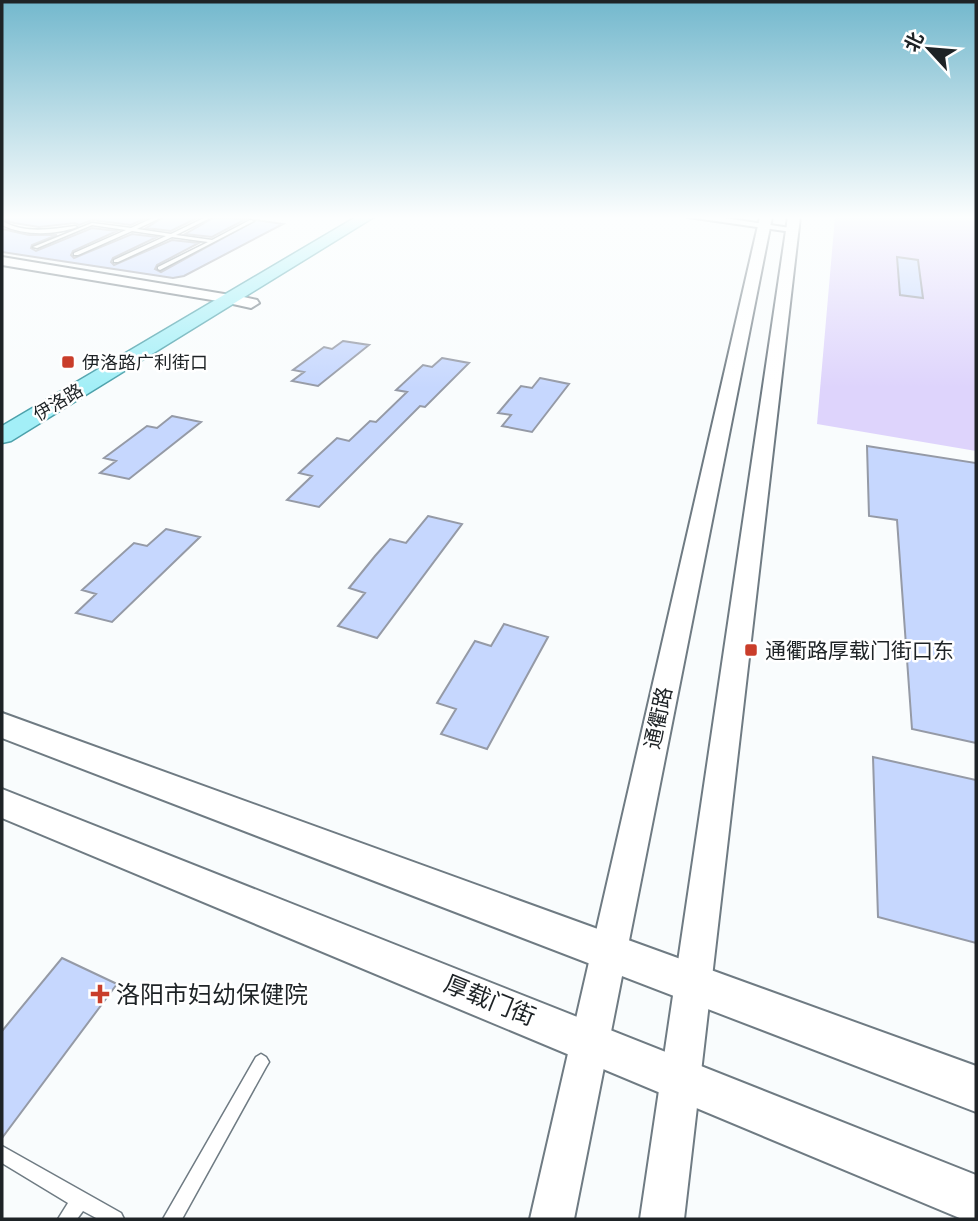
<svg xmlns="http://www.w3.org/2000/svg" width="978" height="1221" font-family="'Source Serif 4','Noto Sans SC',serif">
  <style>
    .green { fill: #ded4fc }
    .building { fill: #c6d7fe; stroke: #959aa6; stroke-width: 2 }
    .lines { fill: none; stroke-linecap: round; stroke-linejoin: round }
    .service-casing { stroke: #6f7b83; stroke-width: 3 }
    .minor-casing { stroke: #6f7b83; stroke-width: 4 }
    .tertiary-casing { stroke: #6f7b83; stroke-width: 4 }
    .secondary-casing { stroke: #6f7b83; stroke-width: 4 }
    .primary-casing { stroke: #4ca1ab; stroke-width: 3 }
    .service { fill: #fff; fill-rule: evenodd }
    .minor { fill: #fff; fill-rule: evenodd }
    .tertiary { fill: #fff; fill-rule: evenodd }
    .secondary { fill: #fff; fill-rule: evenodd }
    .primary { fill: #a3eff7; fill-rule: evenodd }
    .poi-dot { fill: #c93d2a; stroke: #fff; stroke-width: 2.5 }
    .labels { text-anchor: middle; dominant-baseline: central; stroke-width: 5; stroke-linejoin: round; paint-order: stroke }
    .far-poi-label { font-size: 18px; fill: #1e2326; stroke: #fff; text-anchor: start }
    .far-street-label { font-size: 18px; fill: #1e2326; stroke: #fff }
    .poi-label { font-size: 21px; fill: #1e2326; stroke: #fff; text-anchor: start }
    .street-label { font-size: 21px; fill: #1e2326; stroke: #fff }
    .near-poi-label { font-size: 24px; fill: #1e2326; stroke: #fff; text-anchor: start }
    .near-street-label { font-size: 24px; fill: #1e2326; stroke: #fff }
  </style>
  <rect width="100%" height="100%" fill="#f9fcfd"/>
  <!-- green -->
  <path class="green" d="M835,217H976V451L817,424Z"/>
  <!-- building -->
  <path class="building" d="M8,217H148L131,225L92,220L79,225L75,223L39,227L14,223L7,221Z
    M164,217H199L171,231L146,228Z
    M215,217L246,219L212,237L185,234Z
    M256,220L283,224L184,276L173,278L2,252V229L29,235H57L32,245L31,248L36,251L92,228L117,231L73,251L71,255L74,258L132,234L157,237L113,258L111,262L114,265L172,240L199,243L157,265L155,269L161,272Z
    M897,257L918,260L923,298L900,295Z
    M343,341L369,345L318,386L292,381L304,372L293,370L324,347L332,349Z
    M442,358L469,363L425,407L420,406L319,507L287,500L312,476L299,473L337,438L349,441L370,421L376,422L407,392L396,390L423,365L432,367Z
    M540,378L569,384L532,432L502,426L511,415L498,413L521,386L532,388Z
    M172,416L201,422L129,479L100,473L116,461L104,458L147,426L157,428Z
    M867,446L976,463V743L912,729L897,520L869,516Z
    M428,516L462,524L377,638L338,626L365,593L349,588L375,556L390,539L406,543Z
    M166,529L200,537L112,622L76,613L96,594L82,590L134,543L147,546Z
    M504,624L548,637L487,749L441,734L456,709L437,703L475,641L491,646Z
    M873,757L976,780V943L878,917Z
    M62,958L117,984L2,1138V1031Z"/>
  <g class="lines">
    <defs>
      <path id="service" d="M2,217H6L4,222C27,234 51,229 75,226L77,227C55,235 24,236 2,225Z
        M155,217H162L137,229L171,234L206,217H212L176,235L212,240L250,220L254,221L160,270L158,269V267L208,242L172,237L118,262H114V260L166,236L132,231L78,255H74V253L126,230L92,225L37,248L33,247L92,223L131,228Z
        M261,1054L266,1057L269,1062L266,1067L182,1219H163L256,1057Z
        M2,1146L121,1213L124,1219H98L83,1211L77,1219H58L68,1203L2,1163Z"/>
      <path id="minor" d="M688,217H718L797,229L792,232Z"/>
      <path id="tertiary" d="M760,217H772L574,1219H530Z
        M788,217H800L684,1219H640Z
        M2,257L230,295L237,299L230,303L2,265Z"/>
      <path id="secondary" d="M230,294L257,300L259,303L251,308L224,302L222,299L224,296Z
        M2,713L976,1066V1112L2,738Z
        M2,789L976,1175V1219H962L2,818Z"/>
      <path id="primary" d="M356,217H374L11,441L2,443V426Z"/>
    </defs>
    <!-- service casing -->
    <use href="#service" class="service-casing"/>
    <!-- minor casing -->
    <use href="#minor" class="minor-casing"/>
    <!-- tertiary casing -->
    <use href="#tertiary" class="tertiary-casing"/>
    <!-- secondary casing -->
    <use href="#secondary" class="secondary-casing"/>
    <!-- primary casing -->
    <use href="#primary" class="primary-casing"/>
    <!-- service -->
    <use href="#service" class="service"/>
    <!-- minor -->
    <use href="#minor" class="minor"/>
    <!-- tertiary -->
    <use href="#tertiary" class="tertiary"/>
    <!-- secondary -->
    <use href="#secondary" class="secondary"/>
    <!-- primary -->
    <use href="#primary" class="primary"/>
  </g>
  <!-- sky -->
  <linearGradient id="sky" x2="0" y2="1"><stop stop-color="#73b8cd"/><stop offset="0.56" stop-color="#fcfefe"/><stop offset="1" stop-color="#fcfefe" stop-opacity="0"/></linearGradient>
  <rect width="978" height="388" fill="url(#sky)"/>
  <!-- markers -->
  <g class="poi-dot">
    <rect x="61" y="355" width="14" height="14" rx="3.5"/>
    <rect x="744" y="643" width="14" height="14" rx="3.5"/>
    <path d="M96.5 983.5h7v7h7v7h-7v7h-7v-7h-7v-7h7z"/>
  </g>
  <g class="labels">
    <!-- far-poi labels -->
    <g class="far-poi-label">
      <text x="82" y="362">伊洛路广利街口</text>
    </g>
    <!-- far-street labels -->
    <g class="far-street-label">
      <text transform="translate(58 402) rotate(-31)">伊洛路</text>
    </g>
    <!-- poi labels -->
    <g class="poi-label">
      <text x="765" y="650">通衢路厚载门街口东</text>
    </g>
    <!-- street labels -->
    <g class="street-label">
      <text transform="translate(658 718) rotate(-78)">通衢路</text>
    </g>
    <!-- near-poi labels -->
    <g class="near-poi-label">
      <text x="116" y="994">洛阳市妇幼保健院</text>
    </g>
    <!-- near-street labels -->
    <g class="near-street-label">
      <text transform="translate(490 1000) rotate(22)">厚载门街</text>
    </g>
  </g>
  <!-- border -->
  <rect width="978" height="1221" fill="none" stroke="#1e2326" stroke-width="7"/>
  <!-- north arrow -->
  <g transform="translate(929 49) rotate(296)" stroke="#ffffff" stroke-width="5" paint-order="stroke">
  <path d="M0-5L12 26L0 18L-12 26Z" fill="#1e2326"/>
  <text y="-10" font-size="19" font-weight="bold" text-anchor="middle" fill="#1e2326">北</text>
  </g>
</svg>
